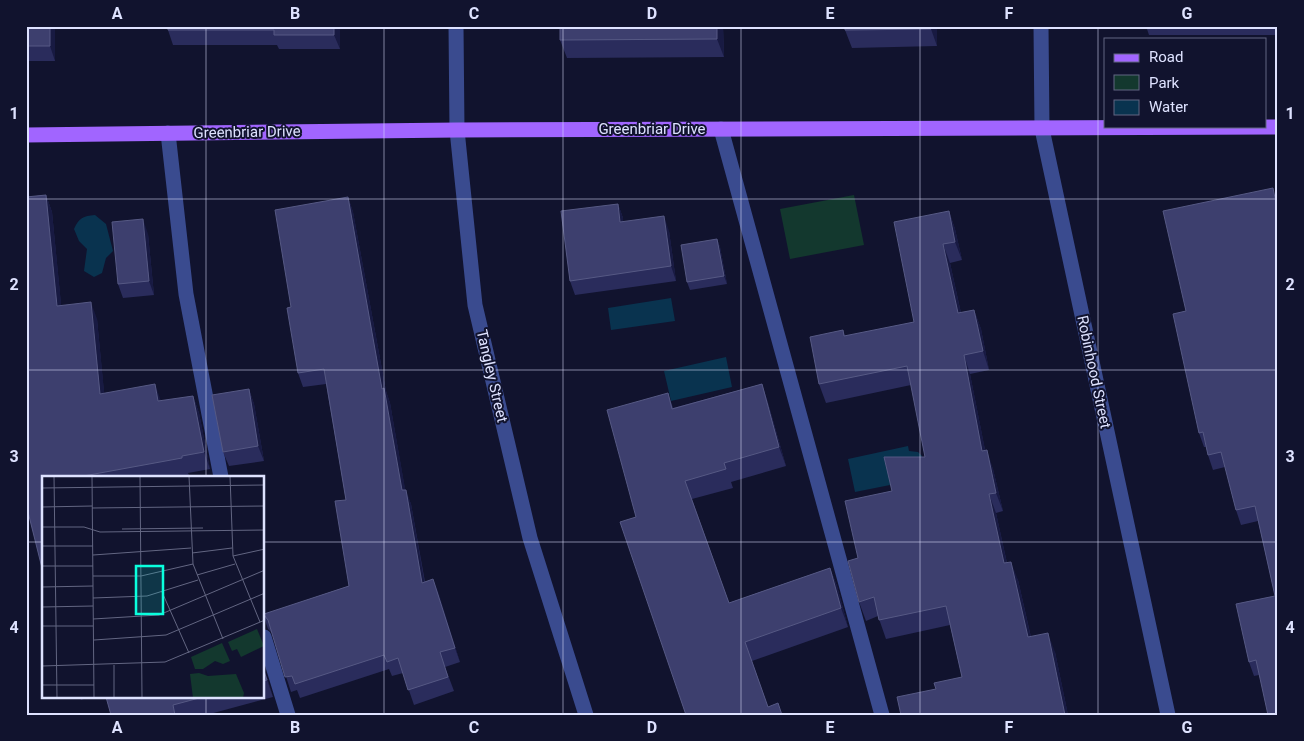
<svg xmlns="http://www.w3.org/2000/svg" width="1304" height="741" font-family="Roboto,sans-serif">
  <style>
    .green { fill: #13382e }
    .water { fill: #09334f }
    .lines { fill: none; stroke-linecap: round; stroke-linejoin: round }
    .minor { stroke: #3a4b8f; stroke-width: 15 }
    .major { stroke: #a165ff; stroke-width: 15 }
    .wall { fill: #2a2c5c }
    .shaded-wall { fill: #181a42 }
    .building { fill: #3d3f6e; stroke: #565984 }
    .grid { fill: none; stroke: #dee2ff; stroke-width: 1; stroke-opacity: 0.55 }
    .labels { text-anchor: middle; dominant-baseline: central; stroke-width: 4; stroke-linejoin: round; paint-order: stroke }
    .street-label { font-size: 15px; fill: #dee2ff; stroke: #11132e }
    .inset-road { fill: none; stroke: #636682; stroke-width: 1 }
    .view { fill: #0affdd; fill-opacity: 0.15; stroke: #0affdd; stroke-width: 2.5 }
    .inset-edge { fill: none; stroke: #dee2ff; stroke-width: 2.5 }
    .neatline { fill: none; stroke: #dee2ff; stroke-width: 2 }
    .grid-label { font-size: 16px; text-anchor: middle; font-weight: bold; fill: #dee2ff }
  </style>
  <rect width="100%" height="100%" fill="#11132e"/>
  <!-- green -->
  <path class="green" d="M854,195L864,245L790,259L780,209Z"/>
  <!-- water -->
  <path class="water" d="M95,215L106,224L113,251L106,258L102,273L94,277L84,271L87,249L79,241L74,229C79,218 83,216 95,215Z
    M671,298L675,321L611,330L608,308Z
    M726,357L732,387L671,401L664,371Z
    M908,446L909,451L918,452L922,456V462L915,480L855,492L848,459Z"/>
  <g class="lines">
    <!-- minor -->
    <path class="minor" d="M456,26L457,130L475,305L530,538L586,715
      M1041,26L1042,129L1168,715
      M721,129L882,715
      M168,133L186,294L221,477
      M264,637L288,715"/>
    <!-- major -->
    <path class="major" d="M26,135L457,130L1278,127"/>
  </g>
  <!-- wall -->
  <path class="wall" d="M26,26H55V61H26Z
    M340,26V49H279L277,45H173L168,30Z
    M560,26H723L724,57L567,58L560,40Z
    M845,26H937V46L852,48L845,30Z
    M1146,26H1278V35H1149Z
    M1273,188L1278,715L1259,675L1254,676L1249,662L1275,596L1258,521L1241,525L1236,510L1225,467L1213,470L1208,455L1206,447H1204L1199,433L1186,311Z
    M46,195L52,212L61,305L97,319L104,393L161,401L193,396L199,413L210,469L188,473L189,475L179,477H44V574L28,512H26V197Z
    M348,197L353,212L386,391L390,403L405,490L411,504L425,582L433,579L460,662L445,667L454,691L414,705L403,673L392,676L389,669L300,698L297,690L291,692L272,633L268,629L264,617V614L349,586L346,500L326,384L303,387L298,373L291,307Z
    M618,204L623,218V221L669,231L676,281L575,295L570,281Z
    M949,211L955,229L962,260L950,263L961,313L974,310L981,329L989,370L970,374L985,450L993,469L1003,511L996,513L1007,563L1018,580L1031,637L1055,652L1068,715H901L936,689L962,677L950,625L886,639L878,616L866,621L859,602L858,558L892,491L925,457L911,385L826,403L819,384L843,330L845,336L914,322Z
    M148,234L154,295L123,298L118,284Z
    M717,239L720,247L727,284L690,290L687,282Z
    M762,384L768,403L786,466L731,482L733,488L692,499L729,603L830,568L837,586L848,627L752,661L768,707L782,715H686L636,517L668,393L673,408Z
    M249,389L254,404L264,461L229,466L223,452Z
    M264,668L273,697L206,715H111L106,697H264Z
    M80,697H89L81,700Z"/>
  <!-- shaded-wall -->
  <path class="shaded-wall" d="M50,26H55V61L50,46Z
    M334,26H340V49L334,35Z
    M717,26H723L724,57L717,39Z
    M931,26H937V46L931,29Z
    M46,195L52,212L63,323L57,306Z
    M348,197L353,212L386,391L390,403L408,505L402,490L382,389Z
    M618,204L623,218L625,236L620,222Z
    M949,211L955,229L962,260L955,242Z
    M664,216L669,231L676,281L671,266Z
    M143,219L148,234L154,295L149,281Z
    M717,239L720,247L727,284L724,276Z
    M943,244L950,263L965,332L958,313Z
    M91,302L97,319L106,411L100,394Z
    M974,310L981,329L989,370L983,351Z
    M964,355L970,374L989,470L982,451Z
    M155,384L161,401H158Z
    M762,384L768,403L786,466L779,447Z
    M249,389L254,404L264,461L258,446Z
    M193,396L199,413L210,469L204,452Z
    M987,450L993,469L1003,511L996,493Z
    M406,490L411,504L427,597L422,583Z
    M989,494L996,513L1011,582L1004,563Z
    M1011,562L1018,580L1035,656L1028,637Z
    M830,568L837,586L848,627L841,608Z
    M433,579L439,594L460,662L455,648Z
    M1048,633L1055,652L1068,715H1065Z
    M264,668L273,697L264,671Z"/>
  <!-- building -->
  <path class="building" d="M26,26H50V46H26Z
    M168,26H334V35H274V30H168Z
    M560,26H717V39L560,40Z
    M845,26H931V29L845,30Z
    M1273,188L1275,198H1278V715H1268L1256,660L1249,662L1236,604L1275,596L1255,506L1236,510L1221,452L1208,455L1203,432L1199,433L1173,314L1186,311L1163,211Z
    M46,195L57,306L91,302L100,394L155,384L158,401L193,396L204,452L182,456V458L78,477H44V568H42L26,504V197Z
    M348,197L382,389L384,388L402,490H406L422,583L433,579L455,648L440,652L448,677L408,690L398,658L387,662L384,655L295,684L292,676L285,677L268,620L264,615V614L349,586L335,501L346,500L324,369L298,373L287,308L291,307L275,210Z
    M618,204L620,222L664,216L671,266L570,281L561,211Z
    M949,211L955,242L943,244L958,313L974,310L983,351L964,355L982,451L987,450L996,493L989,494L1004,563L1011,562L1028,637L1048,633L1065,715H901L897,697L936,689L934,683L962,677L946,606L879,620L874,597L859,602L848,561L858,558L845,501L892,491L884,457H925L907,366L819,384L810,337L843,330L844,336L914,322L894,222Z
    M143,219L149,281L118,284L112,222Z
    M717,239L724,276L687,282L681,245Z
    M762,384L779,447L724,463L726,469L685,481L729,603L830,568L841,608L745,642L768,707L778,703L782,715H686L620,522L636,517L607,410L668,393L672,409Z
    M249,389L258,446L223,452L212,395Z
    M264,671L267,680L264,681Z
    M106,697H203L173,705L175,715H111Z"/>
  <!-- grid -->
  <path class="grid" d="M206,26V477M384,26V715M563,26V715M741,26V715M920,26V715M1098,26V715M26,199H1278M26,370H1278M26,542H44M264,542H1278M206,697V715"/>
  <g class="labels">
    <!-- street labels -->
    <g class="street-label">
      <text x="652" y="129">Greenbriar Drive</text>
      <text transform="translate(247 132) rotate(-1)">Greenbriar Drive</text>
      <text transform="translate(1094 372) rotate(78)">Robinhood Street</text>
      <text transform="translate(492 376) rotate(77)">Tangley Street</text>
    </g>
  </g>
  <!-- overview -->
  <g transform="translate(42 476)">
    <rect width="222" height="222" fill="#11132e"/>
    <path d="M215,153L222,170L199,181L195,173L190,175L186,166ZM180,167L188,185L181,188L173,185L161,193H153L149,181ZM157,197L166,200L194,198L202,217L201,222H151L148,198Z" fill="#13382e"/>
    <path class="inset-road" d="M12,0L15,222M50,0L52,222M98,0L100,222M147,0L151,88L181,163M188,0L191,80L218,146M0,12L223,9M0,31L50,30M50,32L223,30M0,51H42L58,56L223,54M80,53L161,52M0,70H51M150,77L190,72M51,79L149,72M191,80L223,73M0,90H51M155,99L193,88M51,100H99L151,88M0,111L51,110M120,116L147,177M51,122L105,120L156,104M0,131L51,130M51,143L117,139L223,94M0,150H51M52,164L124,159L223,117M72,189V222M0,190L123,186L223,144M0,209H52"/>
    <path class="view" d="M94,90H121V138H94Z"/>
    <rect width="222" height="222" class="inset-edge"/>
  </g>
  <!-- border -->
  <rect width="1304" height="741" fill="none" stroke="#11132e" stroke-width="55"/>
  <!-- legend -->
  <rect x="1104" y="38" width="162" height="90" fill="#11132e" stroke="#636682"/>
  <rect x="1114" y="54" width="25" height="8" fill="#a165ff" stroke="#636682"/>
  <text x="1149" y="62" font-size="15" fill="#dee2ff">Road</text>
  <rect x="1114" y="75" width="25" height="15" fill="#13382e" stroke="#636682"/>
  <text x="1149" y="88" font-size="15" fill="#dee2ff">Park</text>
  <rect x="1114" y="100" width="25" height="15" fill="#09334f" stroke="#636682"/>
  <text x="1149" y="112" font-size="15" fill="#dee2ff">Water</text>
  <rect x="28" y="28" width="1248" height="686" class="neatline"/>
  <g class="grid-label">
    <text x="117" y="19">A</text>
    <text x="295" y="19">B</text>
    <text x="474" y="19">C</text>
    <text x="652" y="19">D</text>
    <text x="830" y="19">E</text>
    <text x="1009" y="19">F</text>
    <text x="1187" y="19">G</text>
    <text x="14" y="119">1</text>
    <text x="1290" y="119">1</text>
    <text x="14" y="290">2</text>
    <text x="1290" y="290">2</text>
    <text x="14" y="462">3</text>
    <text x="1290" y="462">3</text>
    <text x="14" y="633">4</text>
    <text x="1290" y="633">4</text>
    <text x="117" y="733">A</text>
    <text x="295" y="733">B</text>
    <text x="474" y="733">C</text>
    <text x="652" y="733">D</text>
    <text x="830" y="733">E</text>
    <text x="1009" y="733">F</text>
    <text x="1187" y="733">G</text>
  </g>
</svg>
